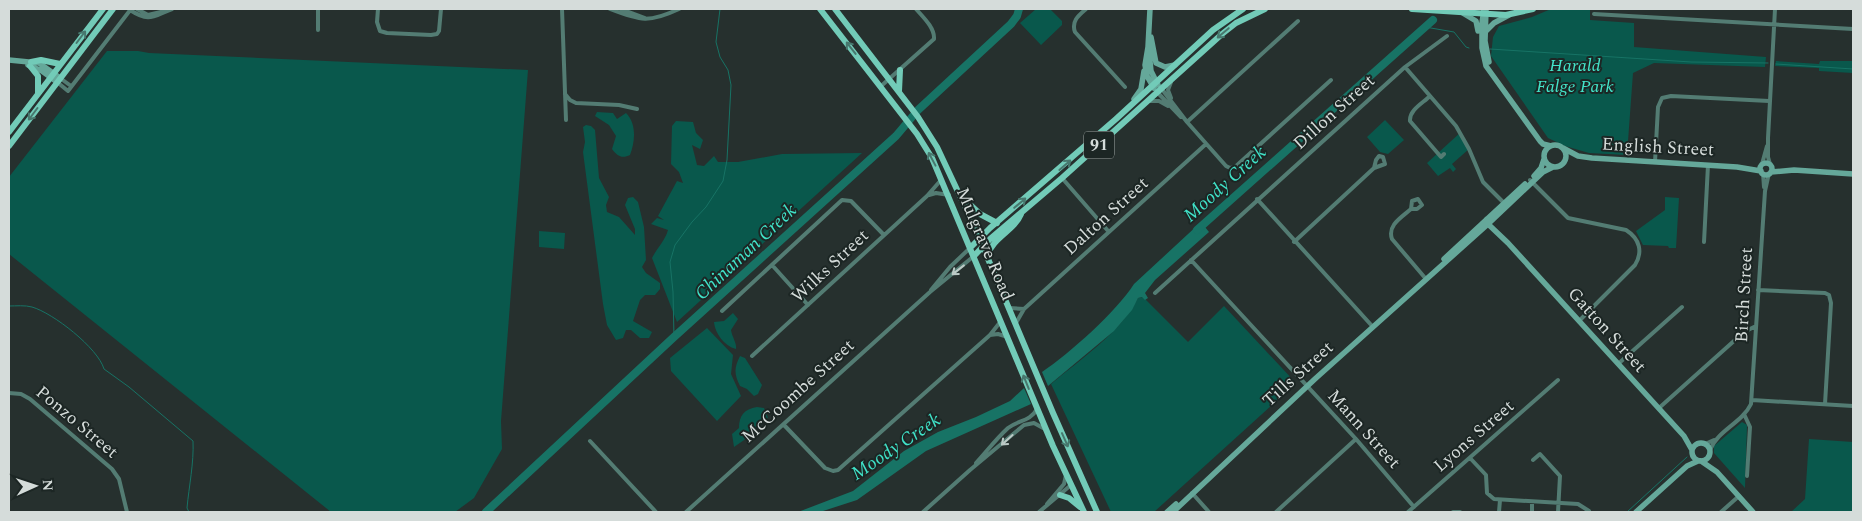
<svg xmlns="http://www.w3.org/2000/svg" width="1862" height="521" font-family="Spectral,serif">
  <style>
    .green { fill: #09584c }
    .water { fill: #177365 }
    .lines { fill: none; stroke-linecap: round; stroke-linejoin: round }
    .stream { stroke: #177365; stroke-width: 1 }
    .river { stroke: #177365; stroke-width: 8 }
    .street { stroke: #537c73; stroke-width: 4 }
    .secondary { stroke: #65a89a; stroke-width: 5.5 }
    .primary { stroke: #72cbb8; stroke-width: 6 }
    .oneway { stroke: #47786e }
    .oneway2 { stroke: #bbc9c5 }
    .labels { text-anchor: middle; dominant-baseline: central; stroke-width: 4; stroke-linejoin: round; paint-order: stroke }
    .shield { fill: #1c2624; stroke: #9ea5a3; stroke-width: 1 }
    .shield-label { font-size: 16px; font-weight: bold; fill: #d5dcda }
    .park-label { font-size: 18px; font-style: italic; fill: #43e4c9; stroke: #1c2624 }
    .street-label { font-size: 18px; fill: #d5dcda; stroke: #1c2624 }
    .water-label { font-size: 19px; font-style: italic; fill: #40e2c8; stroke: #1c2624 }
  </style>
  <rect width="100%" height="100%" fill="#26302e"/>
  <!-- green -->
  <path class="green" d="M1036,9H1050L1062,21V25L1041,45L1020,23Z
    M1551,9H1590V20L1634,23V47L1766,57L1765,67L1654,63L1633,73L1627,155L1589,153L1565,146L1548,138L1491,56L1493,37L1499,26L1532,17Z
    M107,51H138L149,53L528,70L501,421L502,449L474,498L455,512H331L9,254V177Z
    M1776,61L1819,64L1820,61H1853V73L1819,71V68L1775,66Z
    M597,112L613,113L617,119L626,113C637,124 635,142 630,155C622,159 617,156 612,149L616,136L609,125L595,116Z
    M1385,120L1404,140L1388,154L1380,152L1367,137Z
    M676,121L693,122L696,133L703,140L700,149L692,145L697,165L704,166L714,156L718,162H738L782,154L862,153L677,322L652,258C657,248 665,241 668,230L651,224L657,218L664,220L658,216L677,181L683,183L679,172L671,164L672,126Z
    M586,125L591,126L595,130L599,178L609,197L606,205L607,212L619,217L635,235V229L625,205L628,198L633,197L638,202L644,227L646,260L642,267L646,273L660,283V289L655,295H645L640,300L633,321L652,332L649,338H640L631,330H626L623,338L616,340L607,325L603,304L583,152L585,142L583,127Z
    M1461,132L1469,149L1452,164L1456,169L1453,172L1450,168L1438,176L1427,163Z
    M1665,197L1679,198L1676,248H1669L1668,246L1643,245L1636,231L1665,210Z
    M539,231L565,233L564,249L539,247Z
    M1143,297L1188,342L1224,306L1295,382V384L1154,512H1111L1051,384C1082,358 1119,334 1138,298Z
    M733,313L738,319L731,330C732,337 737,343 736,349C724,346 715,333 714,322L724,321Z
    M707,328L733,355L731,374L741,396L717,421L671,371L670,358Z
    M740,356L745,358L762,385L758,394L754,396L747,389L740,386C734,374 734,368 740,356Z
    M757,407L764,408L768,418L747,438L734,447L732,434L739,428C739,416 744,409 757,407Z
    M1742,422L1747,425L1745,488L1714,453V446Z
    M1809,439L1853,442V512H1791L1805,499Z"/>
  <!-- water -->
  <path class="water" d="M1201,222L1209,232L1155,280L1145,293L1148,298L1145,300L1142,297L1138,298L1132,310L1114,331L1048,386L1042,372C1069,354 1117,311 1134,284Z
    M1024,388L1031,404L926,451L857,500L820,512H798L853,491L904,451L938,432L976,417L1010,401Z"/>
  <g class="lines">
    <!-- stream -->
    <path class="stream" d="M1425,27L1454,32L1466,47L1469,48
      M1490,49L1691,62L1768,63
      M1776,64L1853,69
      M9,306C16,306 25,305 32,307C53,313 98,348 104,369L129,387L193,441C194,463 189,486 187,508L189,512
      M674,337L673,292L670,262L675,245L692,222L706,207L723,181L727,160L731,85L728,70L720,57L716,42L720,9
      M1627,512L1687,457"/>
    <!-- river -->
    <path class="river" d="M1197,230L1433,20
      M486,512L674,337L896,136L918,110L1011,24L1017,16L1019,9"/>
    <!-- street -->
    <path class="street" d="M137,9L148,15L165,11
      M378,9L377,22L380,31L387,33L431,35L437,34L439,31L441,9
      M562,9L566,120
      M610,9C641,21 649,23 679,9
      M621,9L645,18
      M1086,9C1079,15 1071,21 1075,32L1125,87
      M130,10C150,23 153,16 172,9
      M1594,14L1853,29
      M318,30V9
      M1405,67L1456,126L1469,149L1483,182L1506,205
      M60,78L71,86
      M57,82L68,91L131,9
      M880,87L934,39C935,28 923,17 916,9
      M1161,88L1187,122L1226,166L1230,168L1235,167L1331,80
      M1157,92L1181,117
      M565,94L570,100L576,103L619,105L637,109
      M1430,96C1423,103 1409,110 1410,121L1441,157L1444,154
      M1171,98L1168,90L1171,82
      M1149,101H1159L1168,106
      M1187,122L1298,21
      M1655,162L1658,107L1662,98L1671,96L1769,101
      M1762,164L1767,146
      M1770,164L1768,157V138L1775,9
      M1763,173L1764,187
      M1062,178L1109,232
      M1530,180L1568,218L1626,230C1640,239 1643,252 1635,265L1579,321
      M929,195L936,193L949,195
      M1257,199L1373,327
      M1411,209H1417L1422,205L1418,199L1412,201L1411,209C1402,217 1387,225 1392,239L1426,279
      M1294,242L1374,168L1376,160L1379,156L1383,157L1385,164L1374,168
      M1704,242L1708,165
      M1191,260L1356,439L1414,507
      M772,265L808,305
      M931,290L950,267L970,248
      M1758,290L1825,293L1829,295L1831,303L1825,404
      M1155,293L1405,67L1447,36
      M1009,308L1024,309
      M722,311L842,200L851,201L884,235
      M1016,323L1024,309L1206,144
      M990,335L998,334L1008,337
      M752,356L927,196L941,180
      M1618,364L1682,307
      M9,393L21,394L30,399L112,469L119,479L127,512
      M1752,400L1853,406
      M1659,408L1744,332L1756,326
      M1744,414L1750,427L1747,476
      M784,425L825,468L833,471L838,470L990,335L1001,321
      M590,441L656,512
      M1705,444L1714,440
      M1710,450C1718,430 1742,423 1751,404L1765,191L1769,173
      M1470,458L1486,475L1487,493L1494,499L1578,504L1589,511
      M1533,460L1540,454L1560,476L1558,512
      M976,463C987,451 996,439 1008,428C1018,420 1030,422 1037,409
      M1192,493L1209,512
      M1047,504L1064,484L1066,475
      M686,512L930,292L974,256
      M923,512L970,470L1024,425L1034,423L1043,428
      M1039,512L1071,485
      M1276,512L1356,439
      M1408,512L1558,380
      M1453,512H1460
      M1499,512L1500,500
      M1532,512V502
      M1721,512L1739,496"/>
    <!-- secondary -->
    <path class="secondary" d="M1150,9L1148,47L1145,65L1147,76L1154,88
      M1484,9L1482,23V48L1486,66L1540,141L1543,144L1551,146
      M1486,10L1485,41L1489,62
      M1461,12L1476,21L1478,31
      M1486,31L1494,23L1509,15
      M1151,37L1156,63L1165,67L1175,65
      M1149,51L1151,71L1158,85
      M9,60L39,63L60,78
      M28,65L42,71L57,82
      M1134,99L1141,89L1144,71
      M1544 156a11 11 0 1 1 22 0a11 11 0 1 1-22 0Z
      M1563,148L1578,156L1592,158L1737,167L1761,171
      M1760 169a6 6 0 1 1 12 0a6 6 0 1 1-12 0Z
      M1771,172L1794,170L1853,174
      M1534,176L1541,168L1544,159
      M1487,219L1488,224L1508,243L1684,436L1692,450
      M1444,259L1525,184
      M1692 452a9 9 0 1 1 18 0a9 9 0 1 1-18 0Z
      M1701,461L1717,472L1753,512
      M1167,512L1176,504
      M1173,512L1316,378L1488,224L1543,172L1553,167
      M1636,512L1687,466L1698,461"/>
    <!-- primary -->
    <path class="primary" d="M820,9L917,134L932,158L1053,446L1084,512
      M835,9L918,117L937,147L975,228L1053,413L1097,512
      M1412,9L1506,15L1533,9
      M31,62L41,60L60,64
      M30,66L38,76V93
      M899,91L900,70
      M9,132L103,9
      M9,146L113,9
      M964,199L980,214L997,223
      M970,248L990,228L1116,119L1213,30L1243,9
      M974,256L990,239L1062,178L1222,34L1236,23L1265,9
      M987,256C993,237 1014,231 1021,214
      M1060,495L1069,498L1080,507"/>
  </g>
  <!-- one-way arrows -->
  <defs><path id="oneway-shaft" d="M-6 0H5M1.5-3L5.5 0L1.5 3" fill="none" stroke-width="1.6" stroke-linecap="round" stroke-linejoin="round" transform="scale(1.25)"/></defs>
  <g class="oneway">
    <use href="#oneway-shaft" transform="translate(1223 33) rotate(140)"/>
    <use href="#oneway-shaft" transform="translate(81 37) rotate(-53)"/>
    <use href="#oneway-shaft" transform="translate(851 48) rotate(-128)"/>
    <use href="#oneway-shaft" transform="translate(33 114) rotate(127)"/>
    <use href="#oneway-shaft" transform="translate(932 159) rotate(-118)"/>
    <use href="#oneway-shaft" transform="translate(1065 165) rotate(-41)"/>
    <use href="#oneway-shaft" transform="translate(1020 203) rotate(-40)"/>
    <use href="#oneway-shaft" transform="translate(1026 382) rotate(-112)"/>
    <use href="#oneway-shaft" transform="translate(1065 440) rotate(66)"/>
  </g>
  <g class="oneway2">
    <use href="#oneway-shaft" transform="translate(958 270) rotate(142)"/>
    <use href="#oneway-shaft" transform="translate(1007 440) rotate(138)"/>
  </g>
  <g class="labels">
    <!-- shield labels -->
    <rect class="shield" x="1084" y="131.5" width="30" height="27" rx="4"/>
    <g class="shield-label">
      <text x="1099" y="145">91</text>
    </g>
    <!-- park labels -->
    <g class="park-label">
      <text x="1575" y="65">Harald<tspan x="1575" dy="21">Falge Park</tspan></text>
    </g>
    <!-- street labels -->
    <g class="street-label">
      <text transform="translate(1334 112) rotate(-42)">Dillon Street</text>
      <text transform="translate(1658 147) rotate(3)">English Street</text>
      <text transform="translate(1106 216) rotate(-42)">Dalton Street</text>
      <text transform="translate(985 244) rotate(67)">Mulgrave Road</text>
      <text transform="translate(830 266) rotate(-43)">Wilks Street</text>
      <text transform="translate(1744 295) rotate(-87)">Birch Street</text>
      <text transform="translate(1607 330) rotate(48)">Gatton Street</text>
      <text transform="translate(1298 374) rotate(-42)">Tills Street</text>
      <text transform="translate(798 391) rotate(-42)">McCoombe Street</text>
      <text transform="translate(77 422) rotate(40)">Ponzo Street</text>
      <text transform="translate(1364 429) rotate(48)">Mann Street</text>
      <text transform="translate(1474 436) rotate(-41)">Lyons Street</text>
    </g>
    <!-- water labels -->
    <g class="water-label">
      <text transform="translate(1225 184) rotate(-42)">Moody Creek</text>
      <text transform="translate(746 252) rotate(-43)">Chinaman Creek</text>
      <text transform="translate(896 447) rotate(-34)">Moody Creek</text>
    </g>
  </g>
  <!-- border -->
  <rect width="1862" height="521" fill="none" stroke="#d5dcda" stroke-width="20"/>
  <!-- north arrow -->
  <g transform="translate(35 486) rotate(87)" stroke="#1c2624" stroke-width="4" paint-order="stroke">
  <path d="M0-4L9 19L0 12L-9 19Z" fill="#d5dcda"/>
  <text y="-8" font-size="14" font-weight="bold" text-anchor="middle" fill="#d5dcda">N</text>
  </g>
</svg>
